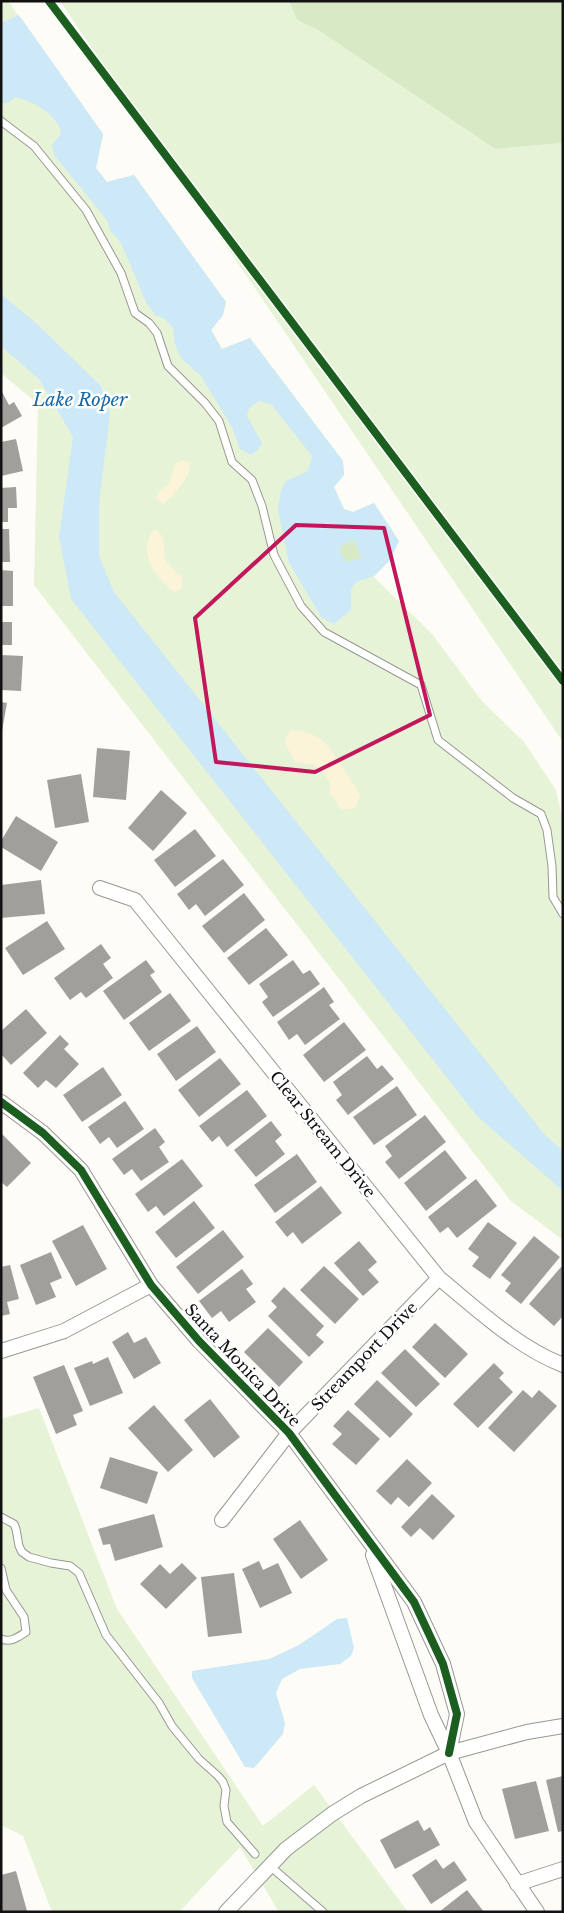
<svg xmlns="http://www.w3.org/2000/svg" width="564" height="1913" font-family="'Libre Baskerville',serif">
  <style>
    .green { fill: #e7f3d7 }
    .forest { fill: #d8eac5 }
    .sand { fill: #fcf4d9 }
    .water { fill: #cde8f7; fill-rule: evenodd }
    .building { fill: #a19f9c }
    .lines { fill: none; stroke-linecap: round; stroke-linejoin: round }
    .lane-casing { stroke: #979795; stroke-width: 9 }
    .street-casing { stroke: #979795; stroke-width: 16 }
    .lane { stroke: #fffffe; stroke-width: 7 }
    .street { stroke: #fffffe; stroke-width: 14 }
    .cycleway-casing { stroke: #fff; stroke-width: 11 }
    .cycleway { stroke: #1b5e20; stroke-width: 8 }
    .marked { fill: none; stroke: #c2185b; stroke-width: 4; stroke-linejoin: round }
    .labels { text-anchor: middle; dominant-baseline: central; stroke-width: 5; stroke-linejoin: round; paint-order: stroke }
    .street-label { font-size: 16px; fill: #111; stroke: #fff }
    .water-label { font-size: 18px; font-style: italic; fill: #1768a6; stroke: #fff }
  </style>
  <rect width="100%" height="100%" fill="#fdfcf7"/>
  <!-- green -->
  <path class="green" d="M1,1H8L103,134L96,168L107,182L134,175L226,302L223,315L211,330L222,349L250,338L343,461L344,475L334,487L344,509L353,512L374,503L399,541L390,560L374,577L432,634L482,701L524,742L556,790L563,821V1240L511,1201L34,585L38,404L1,373Z
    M60,1H289L297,20L318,30L495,149L563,143V742Z
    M39,1408L117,1609L263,1826L314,1785L408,1912H279L240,1847L179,1912H52L23,1836L1,1825V1419Z"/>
  <!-- forest -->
  <path class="forest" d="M289,1H563V143L495,149L318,30L297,20Z
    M353,539L362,558L345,563L339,548Z"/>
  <!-- sand -->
  <path class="sand" d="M183,460L190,463C191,477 173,496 163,504L156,498L159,491L169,484L175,464Z
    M154,530C170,536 160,550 167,562C171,568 177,573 182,577V588L175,592C156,579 136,552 154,530Z
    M293,730C320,732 329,746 343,768C348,777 355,785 360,795L355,808L342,810L330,793V784L324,772L314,765L295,762L285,743L287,735Z"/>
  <!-- water -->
  <path class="water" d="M19,15L103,134L96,168L107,182L134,175L226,302L223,315L211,330L222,349L250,338L343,461L344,475L334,487L344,509L353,512L374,503L399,541L390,560L374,576L356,582L351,590V610L334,624L322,618L289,563L278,510L281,490L286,481L308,471L312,456L271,404L259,401L249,408L247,416L262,443L259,449L251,455L240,449L232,427L201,376L181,358L175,344L173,328L165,319L155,315L146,302L121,243L110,230L107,220L54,155L52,145L61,134C60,115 31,100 15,97L8,103H1V23ZM353,539L362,558L345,562L339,548Z
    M1,294L37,324L101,386L110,414L99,503V556L114,592L545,1135L563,1151V1191L477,1116L71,599L59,537L73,437L39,379L1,346Z
    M347,1618L354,1648L351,1656L340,1664L300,1669L282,1679L276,1693L285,1723L283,1734L254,1768L245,1767L192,1678V1671L269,1659L299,1645L337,1619Z"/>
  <!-- building -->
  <path class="building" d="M1,390L9,405L14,402L22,416L1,428Z
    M16,439L23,471L1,476V442Z
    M16,487L17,508H8V522H1V488Z
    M1,529H9L10,562H1Z
    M1,570L13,571V606H1Z
    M1,622H12V645H1Z
    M1,655L23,656L21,691L1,690Z
    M1,702L7,703L2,731H1Z
    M97,748L130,751L126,800L93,797Z
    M81,774L89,822L55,828L47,780Z
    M161,790L187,813L153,851L128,828Z
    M16,816L58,842L41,871L1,847V841Z
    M195,829L216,856L175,887L154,860Z
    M223,859L244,885L205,916L196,904L189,910L177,894Z
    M41,880L45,914L1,918V885Z
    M244,893L265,920L224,953L202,926Z
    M47,921L65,949L23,975L5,948Z
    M266,928L288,955L249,985L227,958Z
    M101,944L111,958L103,964L113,978L86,998L81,992L70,1000L54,978Z
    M146,960L155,972L150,975L162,992L124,1020L103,991Z
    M293,960L303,974L310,970L320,984L273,1017L262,1002L268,997L259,984Z
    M324,987L334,1002L329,1005L340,1019L305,1045L297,1034L289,1040L277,1022Z
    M170,993L191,1021L149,1051L129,1023Z
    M26,1009L47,1033L11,1065L1,1054V1031Z
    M344,1022L366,1050L324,1082L303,1055Z
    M197,1026L216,1052L176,1081L157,1054Z
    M60,1035L69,1044L64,1049L79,1064L56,1088L46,1080L38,1088L23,1073Z
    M367,1056L377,1069L382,1065L394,1079L348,1115L336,1100L342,1095L333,1082Z
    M220,1058L241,1084L199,1117L178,1090Z
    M103,1067L122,1095L82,1122L63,1095Z
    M397,1086L417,1115L374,1145L353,1117Z
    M247,1090L267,1116L227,1147L219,1136L212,1142L199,1126Z
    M125,1101L144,1129L117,1148L109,1137L100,1144L88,1127Z
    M425,1115L446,1142L399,1179L385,1162L392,1156L385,1146Z
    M271,1121L282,1135L275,1141L285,1154L256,1177L234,1150Z
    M155,1128L165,1142L159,1147L169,1162L141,1181L132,1169L124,1175L112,1159Z
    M1,1133L31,1163L7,1187L1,1182Z
    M445,1150L467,1178L426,1211L404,1183Z
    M297,1154L317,1182L275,1213L254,1185Z
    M182,1159L203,1186L164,1216L156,1206L148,1212L135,1194Z
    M476,1179L497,1206L457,1238L448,1227L440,1233L428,1217Z
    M321,1186L342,1213L302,1244L293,1232L287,1237L275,1222Z
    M194,1201L215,1228L176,1258L155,1232Z
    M488,1222L517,1243L490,1279L472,1266L479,1257L468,1249Z
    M83,1225L107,1269L76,1286L52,1241Z
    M223,1230L244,1257L198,1294L176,1267Z
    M534,1236L560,1257L521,1304L505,1291L511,1283L501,1275Z
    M359,1241L377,1262L368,1270L379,1282L363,1296L334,1263Z
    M51,1252L62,1278L50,1283L56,1297L36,1305L20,1265Z
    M10,1265L19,1299L7,1302L10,1314L1,1316V1267Z
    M324,1266L359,1299L335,1324L300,1290Z
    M561,1267L563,1268V1316L554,1326L529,1304Z
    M242,1269L253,1284L246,1289L256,1302L229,1322L221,1311L212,1318L199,1301Z
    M284,1287L324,1326L316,1335L324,1342L309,1357L268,1316L277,1307L271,1301Z
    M435,1323L468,1354L445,1378L412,1347Z
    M268,1328L303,1362L279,1387L244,1352Z
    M128,1332L134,1343L146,1337L161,1363L134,1379L112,1342Z
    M405,1349L440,1384L416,1407L381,1373Z
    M108,1357L123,1393L90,1406L74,1368L92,1361L93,1364Z
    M494,1363L504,1373L499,1378L513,1392L478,1428L453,1404Z
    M64,1365L83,1411L73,1415L77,1425L56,1434L33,1377Z
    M377,1380L413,1414L390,1438L354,1404Z
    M523,1390L532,1398L539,1390L557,1406L514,1452L488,1428Z
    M210,1399L240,1437L214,1458L184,1420Z
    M154,1405L193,1450L168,1472L128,1428Z
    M348,1410L380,1439L356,1465L332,1444L342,1434L333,1426Z
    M110,1457L158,1472L147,1504L100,1488Z
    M407,1459L432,1483L409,1507L398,1497L391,1505L376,1491Z
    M432,1494L455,1516L433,1540L420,1528L411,1537L401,1527Z
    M154,1514L163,1547L115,1561L110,1544L103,1545L98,1529Z
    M300,1520L328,1560L301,1579L273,1539Z
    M259,1561L263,1570L278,1563L292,1593L260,1608L242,1569Z
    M182,1563L197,1578L166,1609L140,1584L160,1564L170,1574Z
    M234,1573L242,1633L208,1637L201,1577Z
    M563,1776V1831L558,1832L546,1780Z
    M536,1781L549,1831L515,1839L502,1789Z
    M418,1820L424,1831L430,1827L440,1845L395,1869L380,1840Z
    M436,1859L443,1869L454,1861L467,1880L431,1904L412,1875Z
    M16,1871L27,1911L1,1912V1875Z
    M467,1890L484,1912H439Z"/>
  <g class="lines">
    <defs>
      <path id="lane" d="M1,121L34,146L86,210L121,273L135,313L149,323L157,333L168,366L205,403L219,421L232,462L252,480L262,506L274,555L301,606L324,632L421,685L438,740L513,798L541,814L547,830L552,866L553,897L563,914
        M1,1517L14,1524L16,1529L19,1546L22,1552L29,1557L51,1563L70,1566L79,1573L106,1635L159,1703L172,1726L199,1759L218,1776L223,1782L226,1790L224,1806L227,1822L255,1854
        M1,1568L6,1590L24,1617L26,1632C18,1637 11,1643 1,1639
        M270,1866L323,1912"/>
      <path id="street" d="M100,888L135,900L439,1278C477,1309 517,1347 563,1365
        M1,1102L43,1133L81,1170L151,1285L199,1341L289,1433L414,1602L443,1664L457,1714L449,1753
        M1,1351L64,1331L151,1285
        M222,1520L289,1433L439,1278
        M373,1555L431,1715L449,1753L476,1822L537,1912
        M517,1884L563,1869
        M226,1912L286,1849L332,1814L361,1796L449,1753L527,1732L563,1726"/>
    </defs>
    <!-- lane casing -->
    <use href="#lane" class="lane-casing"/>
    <!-- street casing -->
    <use href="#street" class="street-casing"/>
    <!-- lane -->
    <use href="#lane" class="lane"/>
    <!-- street -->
    <use href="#street" class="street"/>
    <defs>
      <path id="cycleway" d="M49,1L563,681
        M1,1102L43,1133L81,1170L151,1285L199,1341L289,1433L414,1602L443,1664L457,1714L449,1753"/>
    </defs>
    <!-- cycleway casing -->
    <use href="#cycleway" class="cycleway-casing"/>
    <!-- cycleway -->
    <use href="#cycleway" class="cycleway"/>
  </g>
  <!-- marked area -->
  <path class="marked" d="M296,525L384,528L430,715L315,772L216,762L195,618Z"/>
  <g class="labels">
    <!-- street labels -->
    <g class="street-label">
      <text transform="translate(323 1134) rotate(51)">Clear Stream Drive</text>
      <text transform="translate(364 1356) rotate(-46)">Streamport Drive</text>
      <text transform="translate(243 1365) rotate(47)">Santa Monica Drive</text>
    </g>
    <!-- water labels -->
    <g class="water-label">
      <text x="80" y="400">Lake Roper</text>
    </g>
  </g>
  <!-- border -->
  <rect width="564" height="1913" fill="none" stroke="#111111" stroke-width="5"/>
</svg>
